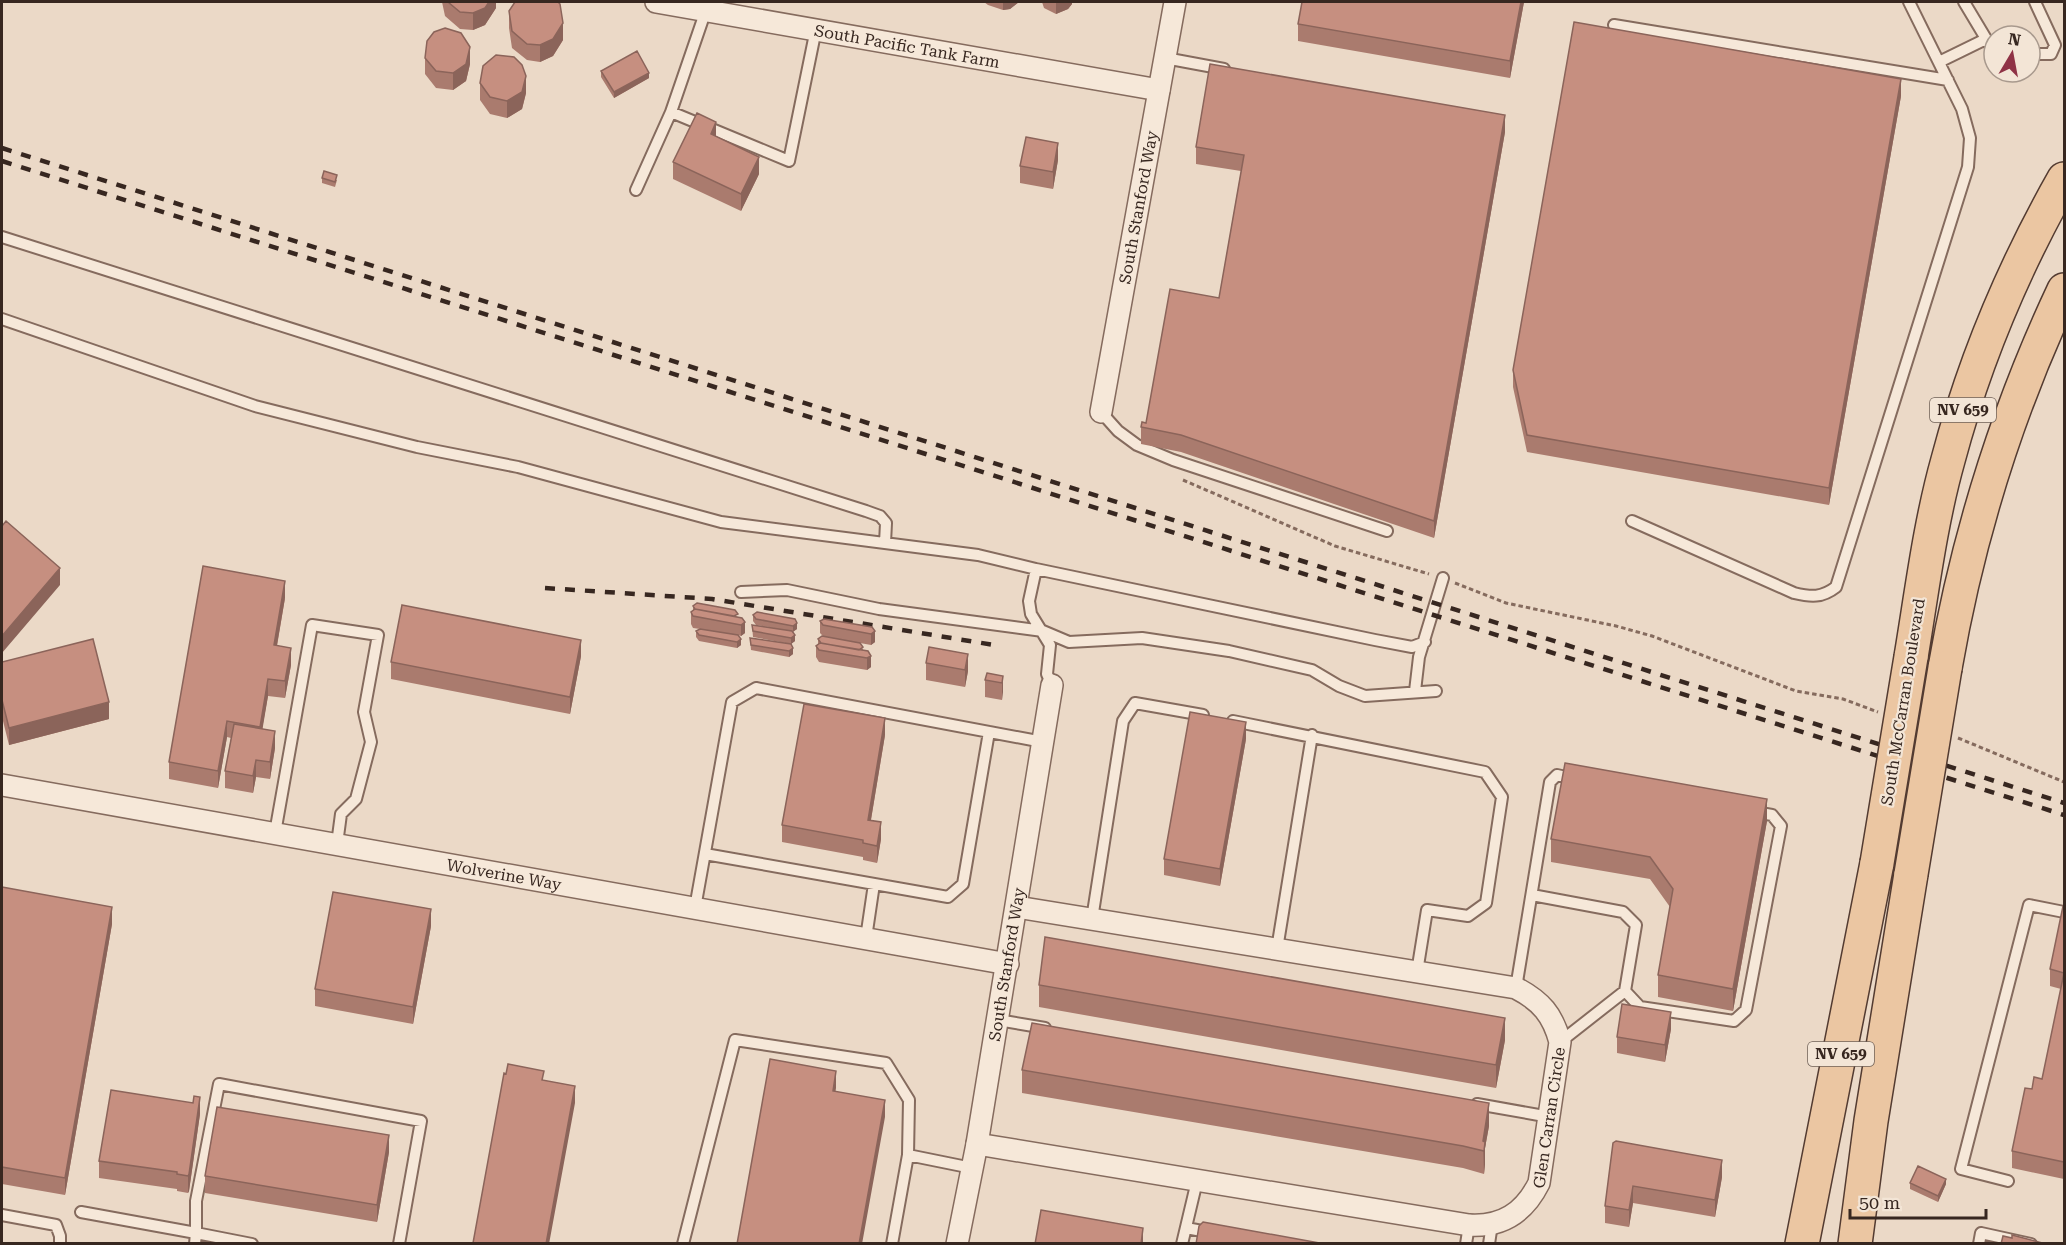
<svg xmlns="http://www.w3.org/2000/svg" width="2066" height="1245" font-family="'Roboto Serif',serif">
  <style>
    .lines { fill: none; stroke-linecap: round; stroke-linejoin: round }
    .lane-casing { stroke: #856b5e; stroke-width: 14 }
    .street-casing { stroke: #856b5e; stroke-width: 24 }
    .primary-casing { stroke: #533b31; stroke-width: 36 }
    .path { stroke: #856b5e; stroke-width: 3; stroke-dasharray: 4.5 3; stroke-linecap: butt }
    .lane { stroke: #f6e8d9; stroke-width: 10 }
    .street { stroke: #f6e8d9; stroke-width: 21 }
    .primary { stroke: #ebc6a2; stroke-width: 33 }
    .rail { stroke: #372720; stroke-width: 4.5; stroke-dasharray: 10 10; stroke-linecap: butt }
    .primary-bridge-casing { stroke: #533b31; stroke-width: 36; stroke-linecap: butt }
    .primary-bridge { stroke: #ebc6a2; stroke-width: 33 }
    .wall { fill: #aa7b6e }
    .shaded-wall { fill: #8b645a }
    .building { fill: #c68f80; stroke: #8b645a; stroke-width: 1.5 }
    .labels { text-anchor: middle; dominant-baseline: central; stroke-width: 4.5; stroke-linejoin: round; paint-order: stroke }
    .shield { fill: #f3e5d6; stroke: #6f6057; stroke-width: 1.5 }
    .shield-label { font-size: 15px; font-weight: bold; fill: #372720 }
    .street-label { font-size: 16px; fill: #372720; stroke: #f3e5d6 }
  </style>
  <rect width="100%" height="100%" fill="#ebd9c7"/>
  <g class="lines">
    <defs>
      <path id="lane" d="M1964,2L1994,52
        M706,10L671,112L789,161L816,29
        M1614,25L1948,80
        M2030,54H2051L2055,45L2035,2
        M1165,58L1224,69
        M1939,62L1986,39
        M636,190L671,112
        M2,237L866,511L880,516L886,523L885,543
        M2,319L255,406L417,447L518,467L721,522L978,555L1036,569L1375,640L1412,647L1425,642
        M1101,412L1118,431L1137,445L1173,460L1387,531
        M1632,521L1794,593C1811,597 1822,598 1836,587L1968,167L1970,138L1962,109L1909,2
        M1036,569L1029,601L1031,614L1050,645L1047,674L1052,685
        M741,592L787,590L879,609L1043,631L1069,642L1142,638L1229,651L1312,670L1339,686L1365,696L1436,691
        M1415,691L1419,657L1443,578
        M1233,721L1485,772L1502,797L1486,903L1468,916L1427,910L1417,972
        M275,833L312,625L378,635L364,712L371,742L356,799L341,814L337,844
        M705,854L948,897L963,884L989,732
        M1532,895L1623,912L1636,925L1625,991L1640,1007L1734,1021L1746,1010L1781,826L1772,815L1755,812
        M695,908L732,702L756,688L1043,742
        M1092,919L1123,721L1135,703L1203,715
        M866,938L874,884
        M1277,949L1312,735
        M1516,988L1550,782L1557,775L1575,779
        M998,1020L1045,1028
        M1560,1042L1625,991
        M1477,1104L1550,1117
        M2008,1181L1961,1169L2029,905L2064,912
        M81,1212L196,1233L195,1244
        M2,1215L56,1225L60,1236V1244
        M1186,1228L1213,1233
        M252,1244L196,1233V1201L219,1084L421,1121L399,1244
        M683,1244L735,1040L886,1063L909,1100L908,1155L972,1168
        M892,1244L908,1155
        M1182,1244L1197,1181
        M1466,1244L1469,1225
        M1489,1244L1492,1224
        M1979,1244L1981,1233L2031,1244"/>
      <g id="street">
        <path id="s1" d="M656,2L1159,90"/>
        <path id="s2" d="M1101,412L1175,2"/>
        <path id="s3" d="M2,785L1008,964"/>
        <path id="s4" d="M977,1144L1469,1225C1502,1227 1524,1213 1539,1183L1560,1042C1553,1015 1541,1001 1516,988L1017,907"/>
        <path id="s5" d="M957,1244L977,1144L1052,685"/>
      </g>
      <path id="primary" d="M1911,657C1922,591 1930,524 1948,460C1974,362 2014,267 2064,179
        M1945,668C1968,535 2007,411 2064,290
        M1802,1244L1877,863
        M1855,1244L1871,1121L1911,874"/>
    </defs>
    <!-- lane casing -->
    <use href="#lane" class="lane-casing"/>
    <!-- street casing -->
    <use href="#street" class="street-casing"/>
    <!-- primary casing -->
    <use href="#primary" class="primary-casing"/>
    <!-- path -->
    <path class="path" d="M1183,480L1335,546L1429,574
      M1455,583L1506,603L1616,626L1652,636L1796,691L1843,699L1878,712
      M1958,738L2064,782"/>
    <!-- lane -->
    <use href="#lane" class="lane"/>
    <!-- street -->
    <use href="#street" class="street"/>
    <!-- primary -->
    <use href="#primary" class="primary"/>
    <!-- rail -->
    <path class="rail" d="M2,148L2064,803
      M2,161L2064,815
      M545,588L712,599L994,645"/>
    <defs>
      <path id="primary-bridge" d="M1877,863L1911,657
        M1911,874L1945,668"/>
    </defs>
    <!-- primary-bridge casing -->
    <use href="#primary-bridge" class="primary-bridge-casing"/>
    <!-- primary-bridge -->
    <use href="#primary-bridge" class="primary-bridge"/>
  </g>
  <!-- wall -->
  <path class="wall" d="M442,2H496V8L485,25L473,30L460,29L445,16Z
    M984,2H1019L1010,9L1003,10L988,5Z
    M1042,2H1072V4L1068,9L1056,14L1044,8Z
    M1524,2L1510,78L1298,41V24Z
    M509,11L563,40L553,56L540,62L527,60L512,48L509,28Z
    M425,58L470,64L466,81L453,90L436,88L425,74Z
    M601,71L649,78L614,98L601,77Z
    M480,83L526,93L522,109L507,118L490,114L480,100Z
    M1901,96L1829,505L1527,452L1513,387V370Z
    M1505,132L1434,538L1181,452L1141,444V427L1146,423L1219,298L1241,171L1196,164V147Z
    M1058,160L1053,189L1020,183V166Z
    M673,162L759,174L741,211L673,179Z
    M322,178L337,180L335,187L322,183Z
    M285,598L277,646L291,665L285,698L268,696L262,729L275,748L270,779L256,777L253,793L225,788V771L231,738L227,737L218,788L169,779V762Z
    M693,606L738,617L745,633L741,636L738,635L741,645L737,648L699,641L696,637V631L700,629L693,628L691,624V612L693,611Z
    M753,615L795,619L797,629L793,631L795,641L791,644L753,637L752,625L776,628L756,625L753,621Z
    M820,621L872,627L875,642L871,645L860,643L871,667L867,670L819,662L816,657V646L818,645V639L823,636L820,633Z
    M750,638L791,644L793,654L789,657L751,650Z
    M929,647L968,671L965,687L926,680V663Z
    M581,656L570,714L391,679V662Z
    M2,662L109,719L9,745L2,717Z
    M1003,676L1002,700L985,697V680Z
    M885,735L871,820L881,839L877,863L863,860V857L782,842V825Z
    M1246,739L1220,886L1164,875V859Z
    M1767,821L1733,1011L1658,997V975L1670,907L1650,879L1551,862V839Z
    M2,887L112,924L65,1195L2,1184Z
    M2064,906V1179L2012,1168V1151L2032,1089L2042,1079L2061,989L2050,986V969Z
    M431,926L413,1024L315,1006V989Z
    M1039,985L1505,1040L1496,1088L1039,1007Z
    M1671,1029L1665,1062L1617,1053V1037Z
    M1022,1070L1489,1126L1485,1148V1164L1484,1174L1463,1168L1022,1093Z
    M200,1114L189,1191L188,1193L177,1191V1189L99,1178V1161Z
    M1613,1143L1722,1177L1715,1217L1633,1203L1629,1227L1605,1223V1206Z
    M389,1152L377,1222L205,1193V1176Z
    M1910,1183L1946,1184L1938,1202L1910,1189Z"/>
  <!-- shaded-wall -->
  <path class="shaded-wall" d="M489,2H496V8L485,25L473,30V13Z
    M1003,2H1019L1010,9L1003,10Z
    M1058,2H1072V4L1068,9L1056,14V3Z
    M1521,2H1524L1510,78V61Z
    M563,23V40L553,56L540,62V45Z
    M470,47V64L466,81L453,90V73Z
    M649,73V78L614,98V92Z
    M526,76V93L522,109L507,118V101Z
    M1901,79V96L1829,505V488Z
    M1505,115V132L1434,538V521Z
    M716,122V139L711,134Z
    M1058,143V160L1053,189V172Z
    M759,157V174L741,211V194Z
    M60,568V585L2,653V636Z
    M285,581V598L274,662V645Z
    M745,622V633L741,636V625Z
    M797,623V629L793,632V626Z
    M875,631V642L871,645V634Z
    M795,635V641L791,644V638Z
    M741,639V645L737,648V642Z
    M581,640V656L570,714V697Z
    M291,648V665L285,698V681Z
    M793,648V654L789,657V651Z
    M968,654V671L965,687V670Z
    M871,656V667L867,670V658Z
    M1003,676V692L1002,700V683Z
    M268,679V696L260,744V727Z
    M109,702V719L9,745V728Z
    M885,718V735L868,837V820Z
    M227,721V737L218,788V771Z
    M1246,722V739L1220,886V869Z
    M275,731V748L270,779V762Z
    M256,760V777L253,793V776Z
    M1767,799V821L1733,1011V989Z
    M881,822V839L877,863V846Z
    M112,907V924L65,1195V1178Z
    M431,909V926L413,1024V1007Z
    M1671,1012V1029L1665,1062V1045Z
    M1505,1018V1040L1496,1088V1065Z
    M836,1071V1088L833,1108V1091Z
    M575,1086V1103L549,1244H546Z
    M200,1097V1114L189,1191L188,1193V1176Z
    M885,1100V1117L862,1244H859Z
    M1489,1103V1126L1485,1148V1164L1484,1174L1483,1141Z
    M389,1135V1152L377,1222V1205Z
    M1722,1160V1177L1715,1217V1200Z
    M1946,1179V1184L1938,1202V1196Z
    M1633,1186V1203L1629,1227V1210Z
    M1143,1228V1244H1141Z"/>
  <!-- building -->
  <path class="building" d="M448,2H489L485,8L473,13L460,12Z
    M515,2H558L560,4L563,23L553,39L540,45L527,44L512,31L509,11Z
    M1302,2H1521L1510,61L1298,24Z
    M1574,22L1901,79L1829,488L1527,435L1513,370Z
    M445,28L461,33L470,47L466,64L453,73L436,71L425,58L427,41L434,32Z
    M637,51L649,73L614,92L601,71Z
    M496,55L514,57L522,65L526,76L522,92L507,101L490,97L480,83L483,66Z
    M1210,64L1505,115L1434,521L1181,435L1141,427L1142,422L1146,423L1170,289L1219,298L1244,155L1196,147Z
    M697,113L716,122L711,134L759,157L741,194L673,162Z
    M1026,137L1058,143L1053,172L1020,166Z
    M324,171L337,175L335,182L322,178Z
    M6,521L60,568L2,636V526Z
    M203,566L285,581L274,645L291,648L285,681L268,679L260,727L227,721L218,771L169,762Z
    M697,603L735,610L738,614L734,616L695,609L693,606Z
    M402,605L581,640L570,697L391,662Z
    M695,609L742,618L745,622L741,625L693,616L691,612Z
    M757,612L795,619L797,623L793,626L756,619L753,615Z
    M824,619L872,627L875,631L871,634L823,625L820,621Z
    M752,625L792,631L795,635L791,638L753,631Z
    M700,629L738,635L741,639L737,642L699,635L696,631Z
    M822,636L860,643L863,647L859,650L821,643L818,639Z
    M750,638L791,644L793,648L789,651L751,645Z
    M93,639L109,702L9,728L2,700V662Z
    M820,643L868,651L871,656L867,658L819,650L816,646Z
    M929,647L968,654L965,670L926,663Z
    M987,673L1003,676L1002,683L985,680Z
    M804,704L885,718L868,820L881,822L877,846L863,843V840L782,825Z
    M1190,712L1246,722L1220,869L1164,859Z
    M234,724L275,731L270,762L256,760L253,776L225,771Z
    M1565,763L1767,799L1733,989L1658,975L1673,889L1650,857L1551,839Z
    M2,887L112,907L65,1178L2,1167Z
    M333,892L431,909L413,1007L315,989Z
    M2063,906H2064V1162L2012,1151L2025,1088L2032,1089L2034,1077L2042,1079L2064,973L2050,969Z
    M1045,937L1505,1018L1496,1065L1039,985Z
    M1622,1004L1671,1012L1665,1045L1617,1037Z
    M1032,1023L1489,1103L1483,1141L1485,1142L1484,1151L1463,1146L1022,1070Z
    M770,1059L836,1071L833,1091L885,1100L859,1244H737Z
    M508,1064L544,1071L542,1080L575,1086L546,1244L473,1243L504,1073L506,1074Z
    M111,1090L193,1103L194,1096L200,1097L189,1174L188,1176L177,1174V1172L99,1161Z
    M217,1107L389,1135L377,1205L205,1176Z
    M1616,1141L1722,1160L1715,1200L1633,1186L1629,1210L1605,1206L1613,1143Z
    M1918,1166L1946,1179L1938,1196L1910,1183Z
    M1041,1210L1143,1228L1141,1244H1035Z
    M1203,1222L1325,1244H1196L1199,1226Z
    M2012,1235L2046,1244H2001L2003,1236L2012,1238Z"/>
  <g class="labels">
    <!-- shield labels -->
    <g class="shield">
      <rect x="1930" y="398" width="66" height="24" rx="4.5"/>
      <rect x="1808" y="1042" width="66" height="24" rx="4.5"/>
    </g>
    <g class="shield-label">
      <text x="1963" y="410">NV 659</text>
      <text x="1841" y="1054">NV 659</text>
    </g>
    <!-- street labels -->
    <g class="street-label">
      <text stroke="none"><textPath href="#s1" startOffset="255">South Pacific Tank Farm</textPath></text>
      <text stroke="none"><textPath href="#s2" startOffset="208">South Stanford Way</textPath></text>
      <text transform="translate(1903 702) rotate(-81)">South McCarran Boulevard</text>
      <text stroke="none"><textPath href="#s3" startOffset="510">Wolverine Way</textPath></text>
      <text stroke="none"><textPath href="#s5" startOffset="284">South Stanford Way</textPath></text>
      <text stroke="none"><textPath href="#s4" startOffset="652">Glen Carran Circle</textPath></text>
    </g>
  </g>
  <!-- border -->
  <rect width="2066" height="1245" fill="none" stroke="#372720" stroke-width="6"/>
  <!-- north arrow -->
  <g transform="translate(2012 54) rotate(10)"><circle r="28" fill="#f3e5d6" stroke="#a8998d" stroke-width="1.5"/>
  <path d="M0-4.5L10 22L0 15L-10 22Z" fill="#8f3245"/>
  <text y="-9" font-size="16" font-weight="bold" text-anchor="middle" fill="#372720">N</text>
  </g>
  <!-- scale -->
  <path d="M1850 1209v9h136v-9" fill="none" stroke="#372720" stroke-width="3"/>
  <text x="1859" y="1209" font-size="18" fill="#372720" stroke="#f3e5d6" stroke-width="4.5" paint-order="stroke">50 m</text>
</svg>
